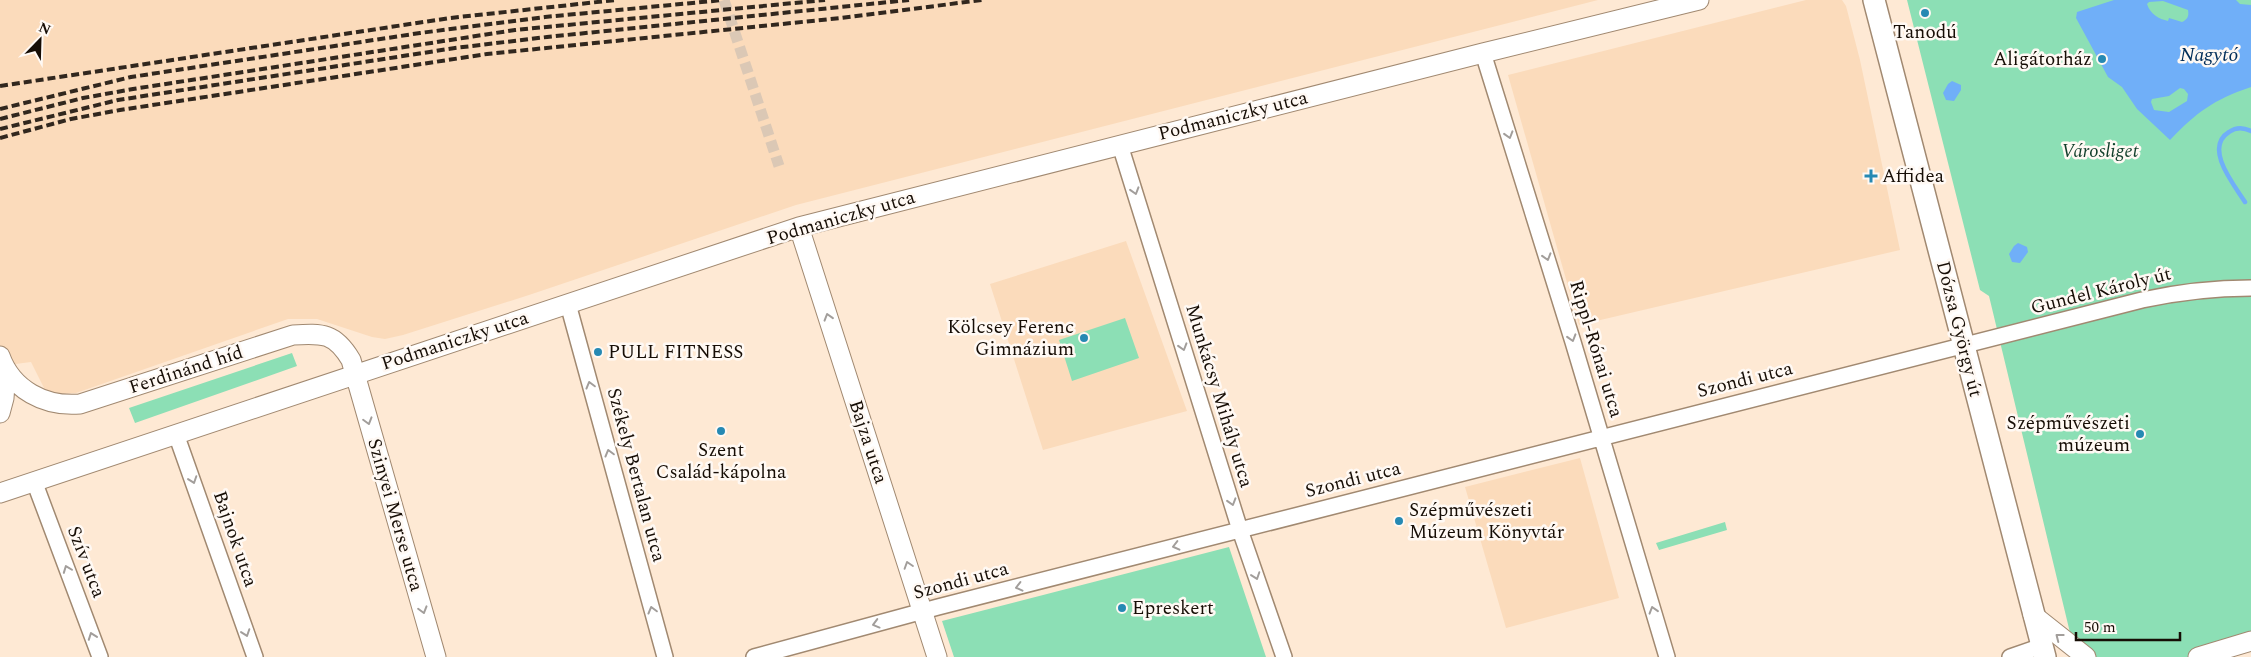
<svg xmlns="http://www.w3.org/2000/svg" width="2251" height="657" font-family="Spectral,serif">
  <style>
    .built { fill: #fbdbbb }
    .green { fill: #8cdfb5 }
    .water { fill: #70aff8; fill-rule: evenodd }
    .lines { fill: none; stroke-linecap: round; stroke-linejoin: round }
    .stream { stroke: #70aff8; stroke-width: 4.5 }
    .pedestrian-tunnel { stroke: #dbc8b5; stroke-width: 11; stroke-dasharray: 11 5.5; stroke-linecap: butt }
    .minor-casing { stroke: #a18971; stroke-width: 18 }
    .tertiary-casing { stroke: #a18971; stroke-width: 21 }
    .secondary-casing { stroke: #a18971; stroke-width: 24 }
    .minor { stroke: #fff; stroke-width: 15 }
    .tertiary { stroke: #fff; stroke-width: 19 }
    .secondary { stroke: #fff; stroke-width: 21 }
    .rail { stroke: #31271e; stroke-width: 4; stroke-dasharray: 8 4; stroke-linecap: butt }
    .oneway { stroke: #a29e9b }
    .poi-dot { fill: #2689b3; stroke: #fff9f4; stroke-width: 2 }
    .labels { text-anchor: middle; dominant-baseline: central; stroke-width: 5; stroke-linejoin: round; paint-order: stroke }
    .poi-label { font-size: 19px; fill: #160d05; stroke: #fff9f4; text-anchor: start }
    .street-label { font-size: 19px; fill: #160d05; stroke: #fff9f4 }
    .park-label { font-size: 19px; font-style: italic; fill: #103e2a; stroke: #fff9f4 }
    .water-label { font-size: 20px; font-style: italic; fill: #002d59; stroke: #fff9f4 }
  </style>
  <rect width="100%" height="100%" fill="#fee9d4"/>
  <!-- built -->
  <path class="built" d="M0,0H1598L796,205L529,295L403,335L385,339L372,337L317,319H288L76,393L53,394L45,390L31,362L0,366Z
    M1806,0H1842L1846,6L1860,60L1900,250L1579,325L1508,75Z
    M1126,241L1187,411L1043,450L990,284Z
    M1580,458L1619,598L1506,628L1465,487Z"/>
  <!-- green -->
  <path class="green" d="M1907,0H2251V641L2198,657H2095L2072,641L1989,296L1980,290Z
    M1125,318L1139,358L1072,381L1059,340Z
    M292,353L297,366L135,423L129,408Z
    M1725,522L1727,530L1659,550L1656,543Z
    M1229,547L1266,657H954L942,621Z"/>
  <!-- water -->
  <path class="water" d="M2114,0H2236L2240,4L2251,5V87C2213,100 2197,112 2170,140L2137,109L2122,87L2108,77L2076,18L2077,12ZM2163,1L2188,10C2189,16 2188,19 2182,22L2169,18L2168,21C2159,19 2150,14 2147,4L2149,2ZM2180,88L2184,89L2188,94L2187,101L2169,112L2154,110L2151,102L2152,99L2169,96Z
    M1952,81L1961,85V90L1954,101L1946,100L1943,93L1948,84Z
    M2018,243L2027,247L2028,252L2020,263L2012,262L2009,254L2014,246Z"/>
  <g class="lines">
    <!-- stream -->
    <path class="stream" d="M2245,202C2235,186 2203,148 2229,132C2236,127 2243,127 2251,131"/>
    <!-- pedestrian-tunnel -->
    <path class="pedestrian-tunnel" d="M724,0L779,166"/>
    <defs>
      <path id="minor" d="M1483,53L1573,342L1667,657
        M1120,145L1240,530L1284,657
        M568,304L665,657
        M176,434L255,657
        M34,481L100,657
        M754,657L938,607L2142,300C2179,292 2213,288 2251,288
        M2010,657L2042,646"/>
      <path id="tertiary" d="M799,227L937,657
        M0,356C12,390 45,407 80,404L293,335C323,333 335,333 351,360L436,657
        M0,413L4,398L6,371
        M0,493L799,227L1483,53L1699,0
        M2033,615L2086,657
        M2198,657L2251,641"/>
      <path id="secondary" d="M1874,0L2045,657"/>
    </defs>
    <!-- minor casing -->
    <use href="#minor" class="minor-casing"/>
    <!-- tertiary casing -->
    <use href="#tertiary" class="tertiary-casing"/>
    <!-- secondary casing -->
    <use href="#secondary" class="secondary-casing"/>
    <!-- minor -->
    <use href="#minor" class="minor"/>
    <!-- tertiary -->
    <use href="#tertiary" class="tertiary"/>
    <!-- secondary -->
    <use href="#secondary" class="secondary"/>
    <!-- rail -->
    <path class="rail" d="M0,86L450,18L616,0
      M0,109L131,77L420,33L545,17L723,0
      M0,119L83,98L133,89L515,30L825,0
      M0,129L118,100L455,48L547,37L909,0
      M0,138L71,119L120,110L487,54L841,18L982,0"/>
  </g>
  <!-- one-way arrows -->
  <defs><path id="oneway-chevron" d="M-2-3.5L2.5 0L-2 3.5" fill="none" stroke-width="1.6" stroke-linecap="round" stroke-linejoin="round" transform="scale(1.25)"/></defs>
  <g class="oneway">
    <use href="#oneway-chevron" transform="translate(1509 135) rotate(73)"/>
    <use href="#oneway-chevron" transform="translate(1135 191) rotate(73)"/>
    <use href="#oneway-chevron" transform="translate(1547 257) rotate(73)"/>
    <use href="#oneway-chevron" transform="translate(828 317) rotate(-107)"/>
    <use href="#oneway-chevron" transform="translate(1572 338) rotate(73)"/>
    <use href="#oneway-chevron" transform="translate(1183 347) rotate(73)"/>
    <use href="#oneway-chevron" transform="translate(590 385) rotate(-105)"/>
    <use href="#oneway-chevron" transform="translate(368 421) rotate(74)"/>
    <use href="#oneway-chevron" transform="translate(609 453) rotate(-105)"/>
    <use href="#oneway-chevron" transform="translate(193 480) rotate(71)"/>
    <use href="#oneway-chevron" transform="translate(1232 502) rotate(73)"/>
    <use href="#oneway-chevron" transform="translate(1176 546) rotate(166)"/>
    <use href="#oneway-chevron" transform="translate(908 565) rotate(-108)"/>
    <use href="#oneway-chevron" transform="translate(67 569) rotate(-111)"/>
    <use href="#oneway-chevron" transform="translate(1256 576) rotate(71)"/>
    <use href="#oneway-chevron" transform="translate(1019 587) rotate(166)"/>
    <use href="#oneway-chevron" transform="translate(423 610) rotate(74)"/>
    <use href="#oneway-chevron" transform="translate(652 610) rotate(-105)"/>
    <use href="#oneway-chevron" transform="translate(1653 610) rotate(-107)"/>
    <use href="#oneway-chevron" transform="translate(876 624) rotate(165)"/>
    <use href="#oneway-chevron" transform="translate(246 633) rotate(71)"/>
    <use href="#oneway-chevron" transform="translate(92 636) rotate(-110)"/>
    <use href="#oneway-chevron" transform="translate(2059 637) rotate(-142)"/>
  </g>
  <!-- markers -->
  <g class="poi-dot">
    <circle cx="1925" cy="13" r="5"/>
    <circle cx="2102" cy="59" r="5"/>
    <path d="M1868.5 168.5h5v5h5v5h-5v5h-5v-5h-5v-5h5z"/>
    <circle cx="1084" cy="338" r="5"/>
    <circle cx="598" cy="352" r="5"/>
    <circle cx="721" cy="431" r="5"/>
    <circle cx="2140" cy="434" r="5"/>
    <circle cx="1399" cy="521" r="5"/>
    <circle cx="1122" cy="608" r="5"/>
  </g>
  <g class="labels">
    <!-- poi labels -->
    <g class="poi-label">
      <text x="1925" y="32" text-anchor="middle">Tanodú</text>
      <text x="2092" y="59" text-anchor="end">Aligátorház</text>
      <text x="1882" y="176">Affidea</text>
      <text x="1074" y="327" text-anchor="end">Kölcsey Ferenc<tspan x="1074" dy="22">Gimnázium</tspan></text>
      <text x="608" y="352">PULL FITNESS</text>
      <text x="2130" y="423" text-anchor="end">Szépművészeti<tspan x="2130" dy="22">múzeum</tspan></text>
      <text x="721" y="450" text-anchor="middle">Szent<tspan x="721" dy="22">Család-kápolna</tspan></text>
      <text x="1409" y="510">Szépművészeti<tspan x="1409" dy="22">Múzeum Könyvtár</tspan></text>
      <text x="1132" y="608">Epreskert</text>
    </g>
    <!-- street labels -->
    <g class="street-label">
      <text transform="translate(1233 116) rotate(-14)">Podmaniczky utca</text>
      <text transform="translate(841 218) rotate(-16)">Podmaniczky utca</text>
      <text transform="translate(2101 291) rotate(-14)">Gundel Károly út</text>
      <text transform="translate(1959 329) rotate(76)">Dózsa György út</text>
      <text transform="translate(455 341) rotate(-18)">Podmaniczky utca</text>
      <text transform="translate(1596 349) rotate(73)">Rippl-Rónai utca</text>
      <text transform="translate(186 370) rotate(-18)">Ferdinánd híd</text>
      <text transform="translate(1745 380) rotate(-14)">Szondi utca</text>
      <text transform="translate(1219 396) rotate(73)">Munkácsy Mihály utca</text>
      <text transform="translate(868 442) rotate(72)">Bajza utca</text>
      <text transform="translate(636 475) rotate(75)">Székely Bertalan utca</text>
      <text transform="translate(1353 480) rotate(-14)">Szondi utca</text>
      <text transform="translate(395 515) rotate(74)">Szinyei Merse utca</text>
      <text transform="translate(235 539) rotate(71)">Bajnok utca</text>
      <text transform="translate(86 562) rotate(69)">Szív utca</text>
      <text transform="translate(961 581) rotate(-15)">Szondi utca</text>
    </g>
    <!-- park labels -->
    <g class="park-label">
      <text x="2100" y="151">Városliget</text>
    </g>
    <!-- water labels -->
    <g class="water-label">
      <text x="2209" y="55">Nagytó</text>
    </g>
  </g>
  <!-- north arrow -->
  <g transform="translate(40 40) rotate(23)" stroke="#fff9f4" stroke-width="4" paint-order="stroke">
  <path d="M0-4L9 19L0 12L-9 19Z" fill="#160d05"/>
  <text y="-8" font-size="14" font-weight="bold" text-anchor="middle" fill="#160d05">N</text>
  </g>
  <!-- scale -->
  <path d="M2076 632v8h104v-8" fill="none" stroke="#160d05" stroke-width="2.5"/>
  <text x="2084" y="632" font-size="15" fill="#160d05" stroke="#fff9f4" stroke-width="4" paint-order="stroke">50 m</text>
</svg>
